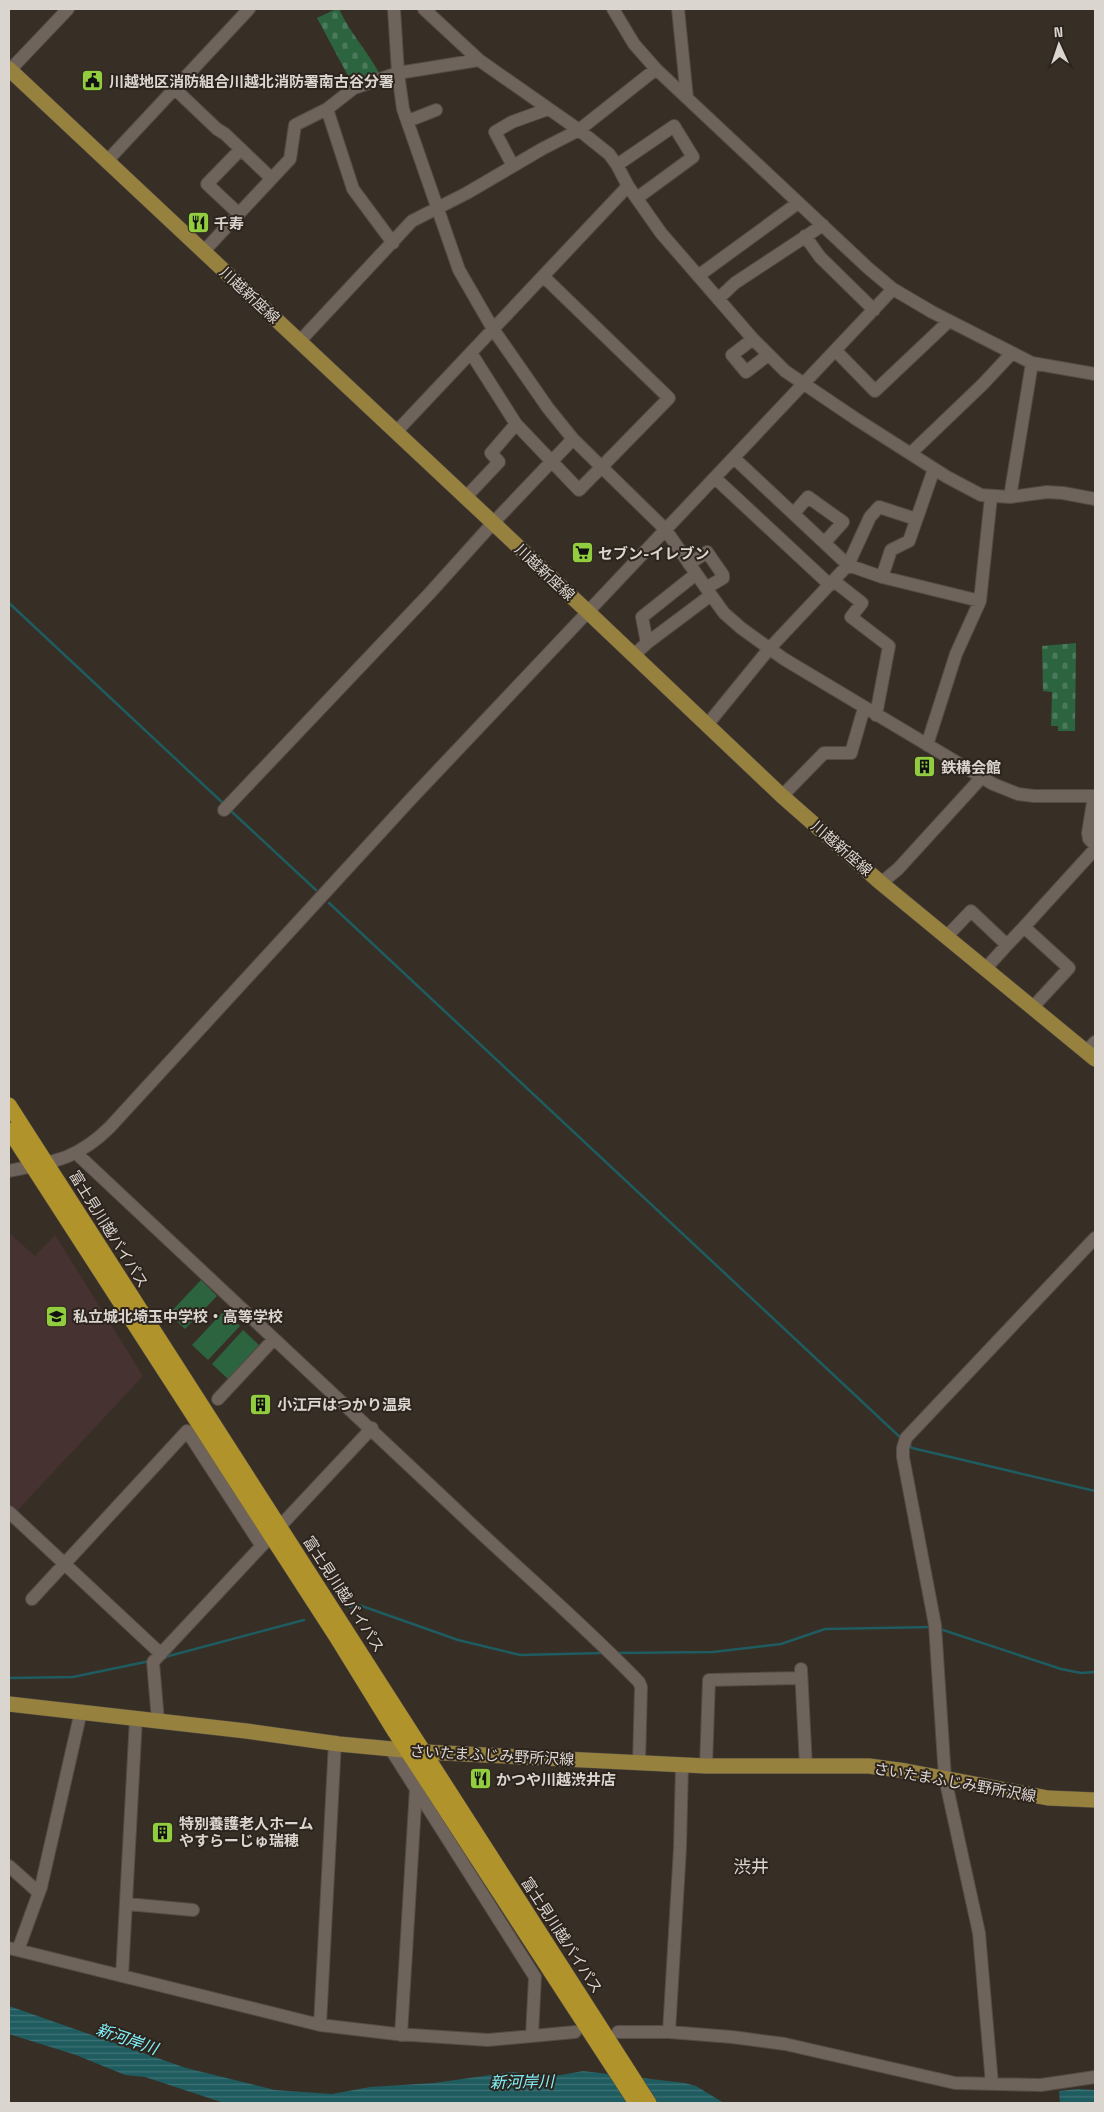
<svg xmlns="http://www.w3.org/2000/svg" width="1104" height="2112" font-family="'Space Grotesk','Noto Sans JP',sans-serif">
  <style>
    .education { fill: #463230 }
    .cemetery { fill: url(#cemetery-stones) }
    .pitch { fill: #2d6440 }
    .water { fill: url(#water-rules) }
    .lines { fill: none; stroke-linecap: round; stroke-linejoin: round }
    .stream { stroke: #1f5c60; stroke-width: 2.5 }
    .minor-casing { stroke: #534b45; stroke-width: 14 }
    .major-casing { stroke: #534b45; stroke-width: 16 }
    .highway-casing { stroke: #534b45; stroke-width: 16 }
    .minor { stroke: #6e645b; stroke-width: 12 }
    .major { stroke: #96813e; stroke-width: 15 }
    .highway { stroke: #b0942b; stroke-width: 15 }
    .labels { text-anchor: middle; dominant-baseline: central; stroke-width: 4; stroke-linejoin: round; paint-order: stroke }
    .poi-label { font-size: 15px; font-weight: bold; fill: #dbd5d0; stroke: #2d241d; text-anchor: start }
    .street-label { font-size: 15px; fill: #dbd5d0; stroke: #2d241d }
    .water-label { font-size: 16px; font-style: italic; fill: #80f3fc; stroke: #2d241d }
    .quarter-label { font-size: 18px; fill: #dbd5d0; stroke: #2d241d }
  </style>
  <defs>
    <pattern id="cemetery-stones" width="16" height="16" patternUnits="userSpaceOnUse" patternTransform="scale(1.25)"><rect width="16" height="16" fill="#2d6440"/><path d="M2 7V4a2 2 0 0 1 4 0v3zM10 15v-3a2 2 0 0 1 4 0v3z" fill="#4b795b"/></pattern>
    <pattern id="water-rules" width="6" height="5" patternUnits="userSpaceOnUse" patternTransform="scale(1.25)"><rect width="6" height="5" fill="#1f5c60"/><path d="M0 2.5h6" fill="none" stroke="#3f7276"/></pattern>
  </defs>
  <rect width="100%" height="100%" fill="#372e26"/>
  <!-- education -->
  <path class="education" d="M9,1233L35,1256L55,1235L143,1376L15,1513L9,1506Z"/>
  <!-- cemetery -->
  <path class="cemetery" d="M336,9H339C350,33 368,52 381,76L353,85L317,18Z
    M1076,643L1075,731H1058V726H1051L1052,692L1043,691L1042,646Z"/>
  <!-- pitch -->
  <path class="pitch" d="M201,1280L217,1296L185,1329L169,1314Z
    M224,1311L240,1326L208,1360L192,1345Z
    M243,1330L259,1345L228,1379L212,1364Z"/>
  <!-- water -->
  <path class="water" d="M9,2006L186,2068L275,2090L332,2094L370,2087L434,2083L512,2072L543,2076L561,2075L583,2071L685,2083L696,2086L724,2103H224L145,2077L125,2075L76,2055L9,2034Z
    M1078,2089L1095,2090V2103H1060L1059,2091Z"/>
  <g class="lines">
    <!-- stream -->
    <path class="stream" d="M9,603L225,805
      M231,811L316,890
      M329,903L902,1439
      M908,1444L912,1448L1095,1491
      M350,1607L359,1605L458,1640L520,1655L603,1653
      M940,1629L1061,1669L1081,1673L1095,1672
      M616,1653L713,1652L781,1644L825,1629L932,1627
      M165,1657L304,1620
      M9,1678L73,1677L150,1661"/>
    <defs>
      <path id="minor" d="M394,9L398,73L403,109L459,270L493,329L548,408L573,439L665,529L711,595L724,613L741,628L784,659L993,784L1018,794L1034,796H1095
        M424,9L479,60L579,130L609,154L617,165L628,186L661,233L753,339L785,371L856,419L947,477L981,495L1010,497L1047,492L1063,493L1095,499
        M613,9L634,44L656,69L868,268L893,289L932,312L1032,363L1095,374
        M678,9L687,98
        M9,71L68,9
        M175,89L217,129L225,134L271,178
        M327,109L353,189L393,243
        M408,121L436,110
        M107,161L249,9
        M617,165L674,126L693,157L637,198
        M513,166L495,132L512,122L548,109
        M239,214L207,184L241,149
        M805,236L820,257L874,310
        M203,252L290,159L295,125L327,109L354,88L398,73L479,60
        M698,276L798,203
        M718,299L735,283L823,225
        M753,339L732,355L746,372L768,355
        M299,342L412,221L467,193L542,149L579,130L656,69
        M836,351L875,391L949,321
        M471,353L516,424L579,490L669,398L543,276
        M396,432L628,186
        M911,453L983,384L1012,353
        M715,478L830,585
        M1010,497L1032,363
        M465,498L499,462L491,453L516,424
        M794,513L808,497L843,522L825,542
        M916,519L879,507L870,517L848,565L882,577L980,601
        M689,564L707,552L723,575V578L706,588
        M882,577L891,550L909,541L934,469
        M834,581L862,603L851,617L889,646L876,715
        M647,643L642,617L696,574
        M634,655L647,643L711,595
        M707,725L769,649L848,565L734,458
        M927,745L956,654L980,601L991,497
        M782,796L824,753H851L864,708
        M1094,796L1088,833L1089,839L1095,845
        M224,810L429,594L493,523L573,439
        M881,883L898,869L982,777
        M1024,927L1095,849
        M947,936L971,911L1007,945L1024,927L1069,968L1033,1007
        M986,968L1007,945
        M1086,1052L1095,1042
        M76,1153C206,1275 337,1397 467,1520C524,1574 584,1625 639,1682L641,1687L639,1763
        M9,1171C52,1162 77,1160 110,1127L410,800L893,289
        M218,1399L274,1339
        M9,1512L161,1654
        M32,1599L187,1431L261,1545
        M801,1669L806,1767
        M158,1721L153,1662L372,1428
        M390,1748L535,1977L532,2036
        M706,1766L709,1680L801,1678
        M9,1866L38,1892
        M127,1904L193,1910
        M9,1948L320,2025L396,2034L488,2040L575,2032
        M18,1950L41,1887L81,1711
        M122,1976L136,1718
        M320,2025L335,1742
        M618,2032H669L732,2037L785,2044L955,2083L1041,2085L1095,2077
        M669,2032L680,1848L682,1765
        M401,2035L416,1788
        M992,2084L979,1933L945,1778L935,1625L903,1457V1448L906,1438L1095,1238"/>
      <path id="major" d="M9,69L587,611L782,796L881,883L1095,1059
        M9,1704L246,1731L339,1744L424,1752L706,1766H869L906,1771L1048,1798L1095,1800"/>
      <path id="highway" d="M9,1105L649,2103
        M9,1130L337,1638L395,1732L636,2103"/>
    </defs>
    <!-- minor casing -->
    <use href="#minor" class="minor-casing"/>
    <!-- major casing -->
    <use href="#major" class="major-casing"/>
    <!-- highway casing -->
    <use href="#highway" class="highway-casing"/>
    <!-- minor -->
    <use href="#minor" class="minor"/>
    <!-- major -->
    <use href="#major" class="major"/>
    <!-- highway -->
    <use href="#highway" class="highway"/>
  </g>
  <!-- icons -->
  <defs>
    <symbol id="civic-square" viewBox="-11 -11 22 22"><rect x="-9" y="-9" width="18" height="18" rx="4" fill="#91cd3f" stroke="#2d241d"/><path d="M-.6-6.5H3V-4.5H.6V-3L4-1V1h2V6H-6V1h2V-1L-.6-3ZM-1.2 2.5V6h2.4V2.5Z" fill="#111"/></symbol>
    <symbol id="restaurant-square" viewBox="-11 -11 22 22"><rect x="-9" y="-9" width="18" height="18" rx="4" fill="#91cd3f" stroke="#2d241d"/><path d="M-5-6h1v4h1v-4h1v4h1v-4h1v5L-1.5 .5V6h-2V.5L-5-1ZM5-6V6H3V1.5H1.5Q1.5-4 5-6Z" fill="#111"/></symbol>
    <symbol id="supermarket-square" viewBox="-11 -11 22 22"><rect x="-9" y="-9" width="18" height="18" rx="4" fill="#91cd3f" stroke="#2d241d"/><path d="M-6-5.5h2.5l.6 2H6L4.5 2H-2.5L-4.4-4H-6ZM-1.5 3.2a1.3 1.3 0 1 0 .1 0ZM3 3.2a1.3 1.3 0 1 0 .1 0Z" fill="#111"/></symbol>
    <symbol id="building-square" viewBox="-11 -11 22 22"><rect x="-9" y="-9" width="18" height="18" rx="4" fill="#91cd3f" stroke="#2d241d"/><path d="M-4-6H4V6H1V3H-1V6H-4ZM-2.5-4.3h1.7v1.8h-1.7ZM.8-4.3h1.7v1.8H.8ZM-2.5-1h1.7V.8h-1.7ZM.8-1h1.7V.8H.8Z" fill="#111"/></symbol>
    <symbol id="school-square" viewBox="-11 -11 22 22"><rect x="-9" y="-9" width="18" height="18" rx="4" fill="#91cd3f" stroke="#2d241d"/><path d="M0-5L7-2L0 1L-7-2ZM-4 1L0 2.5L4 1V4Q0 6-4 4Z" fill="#111"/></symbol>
  </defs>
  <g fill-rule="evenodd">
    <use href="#civic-square" x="80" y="68" width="25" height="25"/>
    <use href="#restaurant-square" x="186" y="210" width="25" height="25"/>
    <use href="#supermarket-square" x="570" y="540" width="25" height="25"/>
    <use href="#building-square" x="912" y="754" width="25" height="25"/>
    <use href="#school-square" x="44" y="1304" width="25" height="25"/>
    <use href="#building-square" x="248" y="1392" width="25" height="25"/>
    <use href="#restaurant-square" x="468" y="1766" width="25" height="25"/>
    <use href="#building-square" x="150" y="1820" width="25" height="25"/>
  </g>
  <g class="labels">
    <!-- poi labels -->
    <g class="poi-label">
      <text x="109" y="81">川越地区消防組合川越北消防署南古谷分署</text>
      <text x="214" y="223">千寿</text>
      <text x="598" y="553">セブン-イレブン</text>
      <text x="941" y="767">鉄構会館</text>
      <text x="73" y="1316">私立城北埼玉中学校・高等学校</text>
      <text x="277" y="1404">小江戸はつかり温泉</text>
      <text x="496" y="1779">かつや川越渋井店</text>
      <text x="179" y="1823">特別養護老人ホーム<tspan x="179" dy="17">やすらーじゅ瑞穂</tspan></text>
    </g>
    <!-- street labels -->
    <g class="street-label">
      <text transform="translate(250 295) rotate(43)">川越新座線</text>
      <text transform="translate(545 572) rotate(43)">川越新座線</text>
      <text transform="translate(842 848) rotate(41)">川越新座線</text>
      <text transform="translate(109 1229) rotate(58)">富士見川越バイパス</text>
      <text transform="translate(344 1594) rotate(57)">富士見川越バイパス</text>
      <text transform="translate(492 1755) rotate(3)">さいたまふじみ野所沢線</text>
      <text transform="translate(955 1782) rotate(10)">さいたまふじみ野所沢線</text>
      <text transform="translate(562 1935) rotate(57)">富士見川越バイパス</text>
    </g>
    <!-- water labels -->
    <g class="water-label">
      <text transform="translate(127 2039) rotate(19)">新河岸川</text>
      <text transform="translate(522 2082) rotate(-1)">新河岸川</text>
    </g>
    <!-- quarter labels -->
    <g class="quarter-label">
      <text x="751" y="1866">渋井</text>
    </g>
  </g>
  <!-- border -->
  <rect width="1104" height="2112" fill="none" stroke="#dbd5d0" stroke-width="20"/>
  <!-- north arrow -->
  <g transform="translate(1059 45) rotate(357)" stroke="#2d241d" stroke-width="4" paint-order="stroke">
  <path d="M0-4L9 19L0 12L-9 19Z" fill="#dbd5d0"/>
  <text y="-8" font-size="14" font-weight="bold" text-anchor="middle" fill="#dbd5d0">N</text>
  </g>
</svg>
